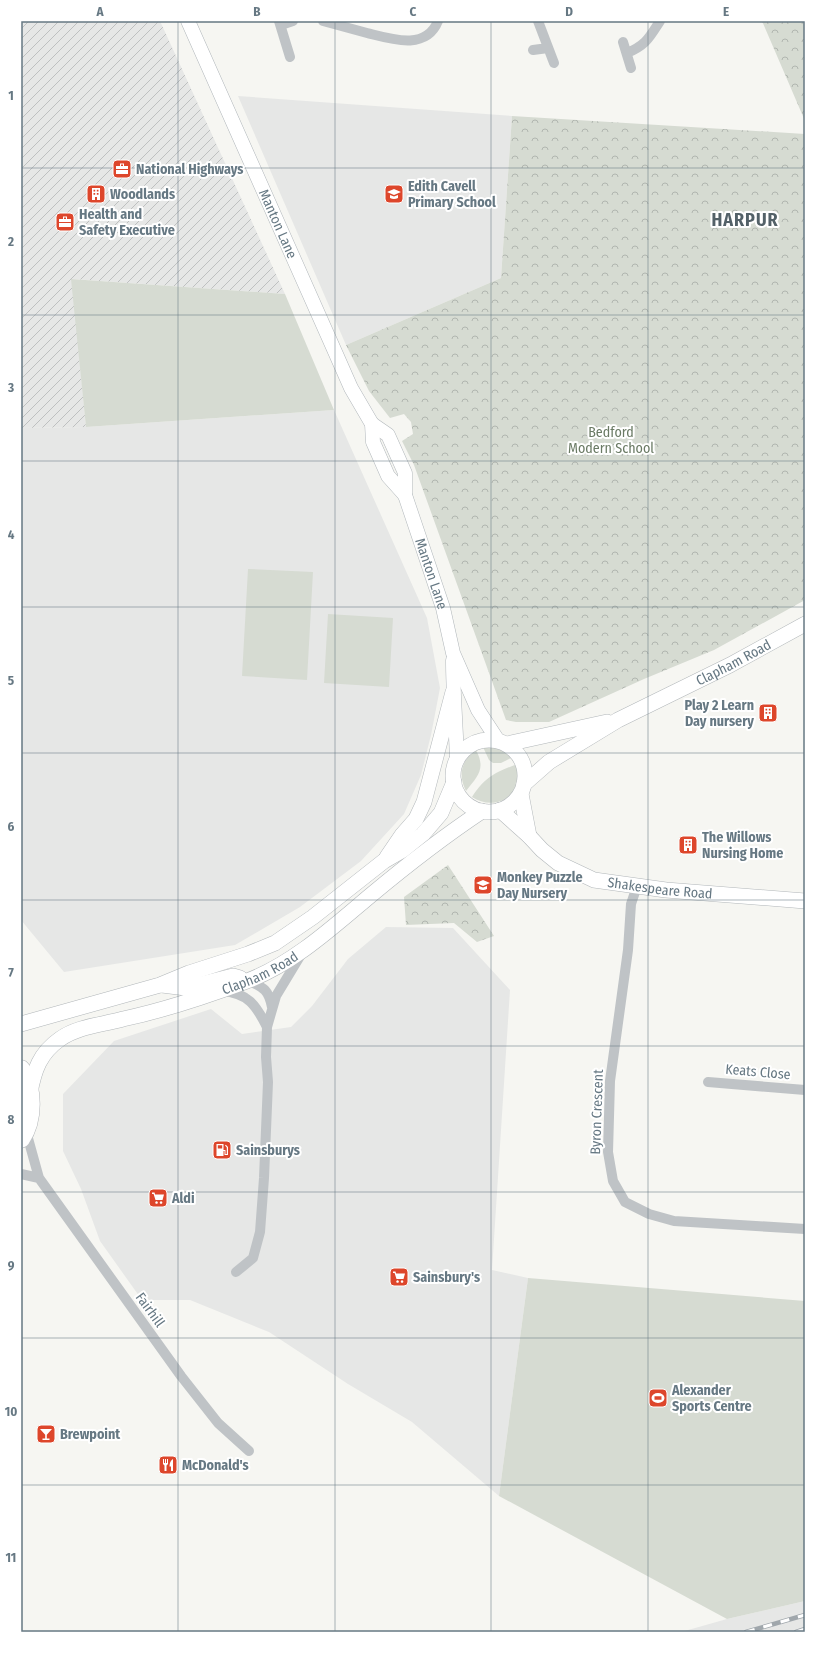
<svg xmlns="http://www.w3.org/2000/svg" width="826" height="1653" font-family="'Fira Sans Condensed',sans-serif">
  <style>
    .built { fill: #e6e7e6 }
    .industrial { fill: url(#industrial-furrows) }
    .grass { fill: #d6dbd2 }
    .forest { fill: url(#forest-crowns) }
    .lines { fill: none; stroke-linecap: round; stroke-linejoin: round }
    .secondary-casing { stroke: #b1b7bb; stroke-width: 15 }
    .primary-casing { stroke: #b2b7ba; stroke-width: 16 }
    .highway-casing { stroke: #b2b6b9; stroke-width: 19 }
    .street { stroke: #bfc3c6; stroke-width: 10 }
    .secondary { stroke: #fff; stroke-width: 14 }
    .primary { stroke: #fff; stroke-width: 15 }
    .highway { stroke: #fff; stroke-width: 18 }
    .rail-casing { stroke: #a0a7ac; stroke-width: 4.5 }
    .rail { stroke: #fff; stroke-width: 3; stroke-dasharray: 9; stroke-linecap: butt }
    .grid { fill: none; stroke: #667883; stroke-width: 1; stroke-opacity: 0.55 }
    .labels { text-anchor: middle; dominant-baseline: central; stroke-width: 4; stroke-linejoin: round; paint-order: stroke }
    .poi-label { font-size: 14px; font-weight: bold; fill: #667883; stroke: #fff; text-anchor: start }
    .street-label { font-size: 14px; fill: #667883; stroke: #fff }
    .park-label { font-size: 14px; fill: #6a7a64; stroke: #fff }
    .district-label { font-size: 18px; font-weight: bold; letter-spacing: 1px; fill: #536168; stroke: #fff }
    .neatline { fill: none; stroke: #667883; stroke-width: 1.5 }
    .grid-label { font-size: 13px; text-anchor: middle; font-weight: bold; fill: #667883 }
  </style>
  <defs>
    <pattern id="industrial-furrows" width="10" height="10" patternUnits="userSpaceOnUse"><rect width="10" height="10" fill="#e6e7e6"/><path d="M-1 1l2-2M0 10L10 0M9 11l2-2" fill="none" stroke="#bec0c0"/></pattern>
    <pattern id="forest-crowns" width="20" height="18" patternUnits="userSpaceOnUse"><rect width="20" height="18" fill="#d6dbd2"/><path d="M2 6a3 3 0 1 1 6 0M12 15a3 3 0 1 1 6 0" fill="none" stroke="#b1b6b0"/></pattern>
  </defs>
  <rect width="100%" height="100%" fill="#f6f6f2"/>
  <!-- built -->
  <path class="built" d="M238,96L512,116L501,278L346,345Z
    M334,410L427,618L440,688L431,735L421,775L404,814L361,861L300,907L235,945L64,972L21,920V428L86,427Z
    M386,927L453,928L510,990L492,1270L528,1278L499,1496L412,1422L348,1384L269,1332L190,1300H142L100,1241L81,1189L63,1151V1094L114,1041L211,1009L242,1034L291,1027L312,1006L348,959Z
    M805,1601V1632H681L727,1619Z"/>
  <!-- industrial -->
  <path class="industrial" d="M21,21H160L285,294L72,279L86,427L21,428Z"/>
  <!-- grass -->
  <path class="grass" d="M71,279L285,294L334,410L86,427Z
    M248,569L313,572L307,680L242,676Z
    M328,614L393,618L389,687L324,683Z
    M495,746L503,748L513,757L501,763H493L489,760L483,747Z
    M476,750C486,769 478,776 466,791C458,775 461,760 476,750Z
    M517,764C518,769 520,775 519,779C515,802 490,809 472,797C486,776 495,773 517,764Z
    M528,1278L805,1301V1601L727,1619L499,1496Z"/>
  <!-- forest -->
  <path class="forest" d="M762,21H805V121Z
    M512,116L805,134V600L714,650L644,679L549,722H516L506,720L414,465L402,441L413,434L411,422L404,414L390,418L369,391L346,345L501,278Z
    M448,865L494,936L477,942L454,923L406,925L404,897Z"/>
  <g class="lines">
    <defs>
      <g id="secondary">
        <path id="s1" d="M188,21L336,354L351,388L372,424L373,442L388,476L405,495"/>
        <path id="s2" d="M372,424L388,435L405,473V495L443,608L453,653L478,710L497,739"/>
        <path d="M453,660C453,693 456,727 457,760"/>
      </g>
      <g id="primary">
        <circle cx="489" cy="776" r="36"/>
        <path d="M507,744L607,722"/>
        <path id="s3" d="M524,784L549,762L618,720L730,665L805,624"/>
        <path d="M521,794L529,836"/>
        <path id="s4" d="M500,810L529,836L542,850L558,863L594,880L666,890L805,901"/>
        <path d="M387,857L402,835L416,819L424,802L453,692"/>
        <path d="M162,985L186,988L233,976L240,978"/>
        <path d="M21,1024L160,985L189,973L248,954L275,943L313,917L384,861L403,850L423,834L441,813L454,782"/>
        <path id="s5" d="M30,1093C34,1070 40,1053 60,1039C78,1026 102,1025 123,1019C165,1010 207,996 247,981C293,964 334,926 371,895C407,865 443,837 482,811"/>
      </g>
      <path id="highway" d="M21,1069C34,1088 34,1120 21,1139"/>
    </defs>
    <!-- secondary casing -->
    <use href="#secondary" class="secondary-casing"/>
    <!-- primary casing -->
    <use href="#primary" class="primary-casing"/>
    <!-- highway casing -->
    <use href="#highway" class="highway-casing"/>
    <!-- street -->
    <path class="street" d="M279,21L290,57
      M323,21C338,25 352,29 367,33C391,39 426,51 438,21
      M538,21L554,63
      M281,25L293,21
      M623,42L631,68
      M533,50L548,48
      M627,53C646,45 649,38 660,21
      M637,886L631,904L628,950L610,1081L608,1152L613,1181L625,1202L649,1214L674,1221L805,1229
      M249,981C264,987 269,991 272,1007
      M222,991C248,993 256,1005 267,1027
      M708,1082L805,1090
      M26,1131L39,1178L181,1376L218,1423L249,1451
      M21,1174L39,1178
      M236,1272L253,1258L260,1232L264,1178L268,1082L266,1057L267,1027L276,996L302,953"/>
    <!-- secondary -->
    <use href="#secondary" class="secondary"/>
    <!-- primary -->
    <use href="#primary" class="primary"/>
    <!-- highway -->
    <use href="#highway" class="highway"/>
    <defs>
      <path id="rail" d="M746,1632L805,1615
        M796,1632L805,1629"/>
    </defs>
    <!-- rail casing -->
    <use href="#rail" class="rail-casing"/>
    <!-- rail -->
    <use href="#rail" class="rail"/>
  </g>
  <!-- grid -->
  <path class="grid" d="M178,21V1632M335,21V1632M491,21V1632M648,21V1632M21,168H805M21,315H805M21,461H805M21,607H805M21,753H805M21,900H805M21,1046H805M21,1192H805M21,1338H805M21,1485H805"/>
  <!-- icons -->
  <defs>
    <symbol id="office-square" viewBox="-11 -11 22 22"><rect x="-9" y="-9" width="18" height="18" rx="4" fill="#dd462b" stroke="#fff"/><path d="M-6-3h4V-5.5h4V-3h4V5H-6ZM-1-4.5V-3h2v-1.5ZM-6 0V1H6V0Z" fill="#fff"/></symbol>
    <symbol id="building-square" viewBox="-11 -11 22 22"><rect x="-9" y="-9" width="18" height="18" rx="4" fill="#dd462b" stroke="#fff"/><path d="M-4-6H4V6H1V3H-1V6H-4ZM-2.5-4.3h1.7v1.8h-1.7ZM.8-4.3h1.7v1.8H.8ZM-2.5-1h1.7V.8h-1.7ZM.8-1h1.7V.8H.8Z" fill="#fff"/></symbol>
    <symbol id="school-square" viewBox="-11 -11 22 22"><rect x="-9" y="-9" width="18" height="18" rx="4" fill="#dd462b" stroke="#fff"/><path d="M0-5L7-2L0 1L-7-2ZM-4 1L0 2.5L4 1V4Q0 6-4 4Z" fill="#fff"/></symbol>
    <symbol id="fuel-square" viewBox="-11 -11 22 22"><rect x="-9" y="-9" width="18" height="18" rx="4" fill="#dd462b" stroke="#fff"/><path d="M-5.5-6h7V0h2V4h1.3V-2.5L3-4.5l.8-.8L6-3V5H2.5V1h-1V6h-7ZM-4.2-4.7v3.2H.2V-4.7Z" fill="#fff"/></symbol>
    <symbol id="supermarket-square" viewBox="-11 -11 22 22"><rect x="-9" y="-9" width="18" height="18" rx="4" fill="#dd462b" stroke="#fff"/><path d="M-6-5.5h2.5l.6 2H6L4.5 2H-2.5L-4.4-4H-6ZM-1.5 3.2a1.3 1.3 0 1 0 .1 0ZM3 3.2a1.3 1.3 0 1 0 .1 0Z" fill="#fff"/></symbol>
    <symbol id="stadium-square" viewBox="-11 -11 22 22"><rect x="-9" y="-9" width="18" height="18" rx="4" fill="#dd462b" stroke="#fff"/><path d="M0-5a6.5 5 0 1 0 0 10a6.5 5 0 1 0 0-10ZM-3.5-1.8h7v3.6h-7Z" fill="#fff"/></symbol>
    <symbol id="bar-square" viewBox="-11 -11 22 22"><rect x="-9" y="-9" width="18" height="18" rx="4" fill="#dd462b" stroke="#fff"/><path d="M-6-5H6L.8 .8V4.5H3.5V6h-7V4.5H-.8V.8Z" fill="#fff"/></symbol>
    <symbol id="restaurant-square" viewBox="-11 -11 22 22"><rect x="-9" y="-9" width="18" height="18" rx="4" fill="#dd462b" stroke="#fff"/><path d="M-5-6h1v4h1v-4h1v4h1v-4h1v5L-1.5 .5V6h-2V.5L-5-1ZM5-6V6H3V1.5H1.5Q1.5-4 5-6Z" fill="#fff"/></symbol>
  </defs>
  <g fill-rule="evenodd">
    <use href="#office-square" x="111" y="158" width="22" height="22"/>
    <use href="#building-square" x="85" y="183" width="22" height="22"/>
    <use href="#school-square" x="383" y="183" width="22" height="22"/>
    <use href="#office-square" x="54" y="211" width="22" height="22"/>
    <use href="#building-square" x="757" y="702" width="22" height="22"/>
    <use href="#building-square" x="677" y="834" width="22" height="22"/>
    <use href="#school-square" x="472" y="874" width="22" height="22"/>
    <use href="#fuel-square" x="211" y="1139" width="22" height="22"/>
    <use href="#supermarket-square" x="147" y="1187" width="22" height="22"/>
    <use href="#supermarket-square" x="388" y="1266" width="22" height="22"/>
    <use href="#stadium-square" x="647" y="1387" width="22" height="22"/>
    <use href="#bar-square" x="35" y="1423" width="22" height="22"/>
    <use href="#restaurant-square" x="157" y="1454" width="22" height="22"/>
  </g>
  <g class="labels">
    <!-- poi labels -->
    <g class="poi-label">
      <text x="136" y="169">National Highways</text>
      <text x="408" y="186">Edith Cavell<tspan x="408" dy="16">Primary School</tspan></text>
      <text x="110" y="194">Woodlands</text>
      <text x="79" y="214">Health and<tspan x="79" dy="16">Safety Executive</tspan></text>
      <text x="754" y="705" text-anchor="end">Play 2 Learn<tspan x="754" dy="16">Day nursery</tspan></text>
      <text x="702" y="837">The Willows<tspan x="702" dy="16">Nursing Home</tspan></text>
      <text x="497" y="877">Monkey Puzzle<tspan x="497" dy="16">Day Nursery</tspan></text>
      <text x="236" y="1150">Sainsburys</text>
      <text x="172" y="1198">Aldi</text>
      <text x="413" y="1277">Sainsbury's</text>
      <text x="672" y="1390">Alexander<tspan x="672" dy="16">Sports Centre</tspan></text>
      <text x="60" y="1434">Brewpoint</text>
      <text x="182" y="1465">McDonald's</text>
    </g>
    <!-- street labels -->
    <g class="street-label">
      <text stroke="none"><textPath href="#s1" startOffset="222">Manton Lane</textPath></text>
      <text stroke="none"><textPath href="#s2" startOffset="166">Manton Lane</textPath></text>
      <text stroke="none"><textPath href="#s3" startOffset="243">Clapham Road</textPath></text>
      <text stroke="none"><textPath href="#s4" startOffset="185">Shakespeare Road</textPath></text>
      <text stroke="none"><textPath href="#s5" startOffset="275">Clapham Road</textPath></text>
      <text transform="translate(758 1072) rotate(5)">Keats Close</text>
      <text transform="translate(597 1112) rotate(-88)">Byron Crescent</text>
      <text transform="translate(150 1310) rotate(54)">Fairhill</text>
    </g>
    <!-- park labels -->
    <g class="park-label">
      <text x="611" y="432">Bedford<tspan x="611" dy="16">Modern School</tspan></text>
    </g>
    <!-- district labels -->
    <g class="district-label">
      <text x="745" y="220">HARPUR</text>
    </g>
  </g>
  <!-- border -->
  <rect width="826" height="1653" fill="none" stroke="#ffffff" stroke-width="44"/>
  <rect x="22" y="22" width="782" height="1609" class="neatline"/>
  <g class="grid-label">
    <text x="100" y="16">A</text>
    <text x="257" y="16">B</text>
    <text x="413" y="16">C</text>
    <text x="569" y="16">D</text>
    <text x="726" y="16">E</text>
    <text x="11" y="100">1</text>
    <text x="11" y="246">2</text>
    <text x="11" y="392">3</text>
    <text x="11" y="539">4</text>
    <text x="11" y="685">5</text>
    <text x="11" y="831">6</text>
    <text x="11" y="977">7</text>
    <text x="11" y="1124">8</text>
    <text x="11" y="1270">9</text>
    <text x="11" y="1416">10</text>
    <text x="11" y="1562">11</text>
  </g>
</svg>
